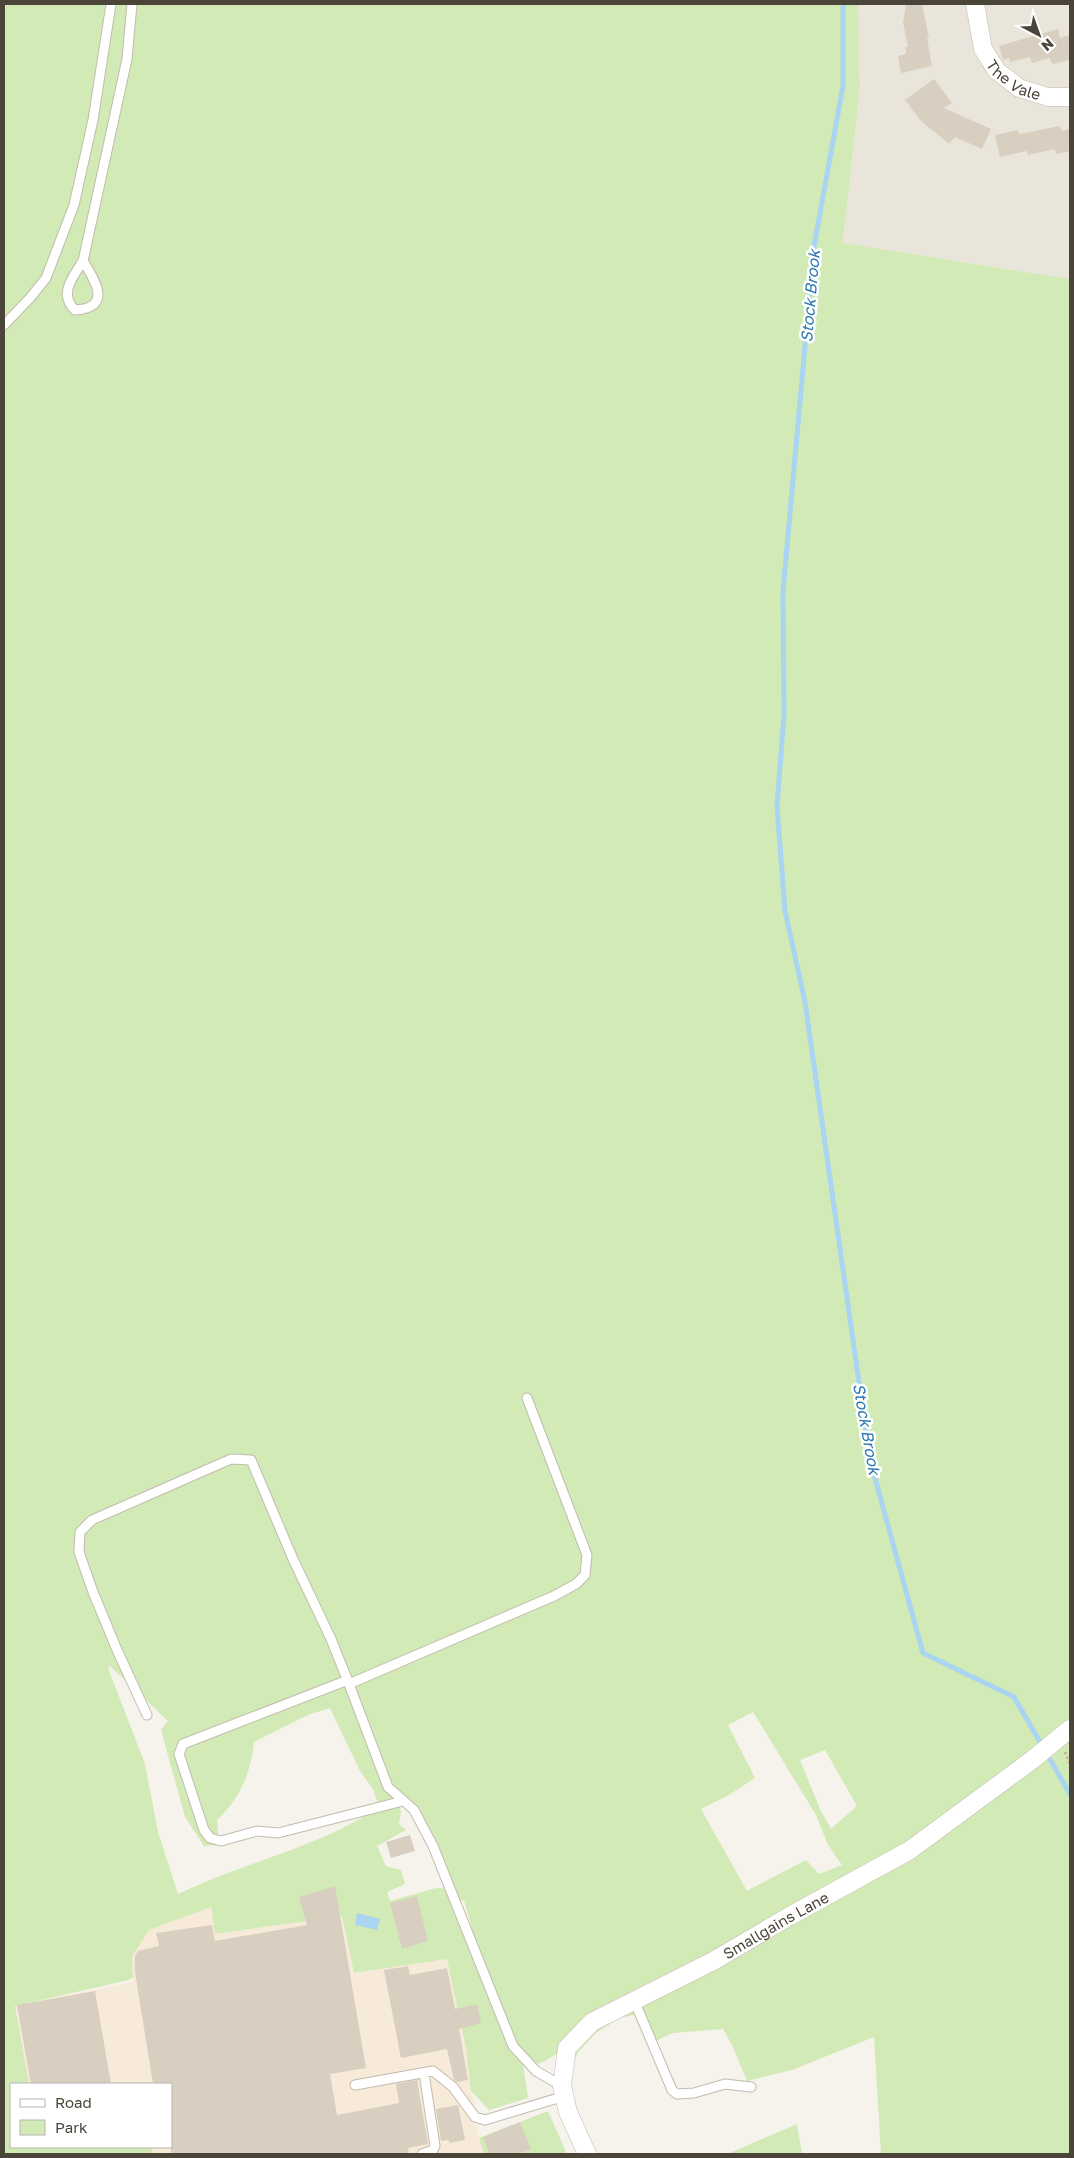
<svg xmlns="http://www.w3.org/2000/svg" width="1074" height="2158" font-family="'Golos Text',sans-serif">
  <style>
    .residential { fill: #eae5da }
    .commercial { fill: #f7ead8 }
    .green { fill: #d2eab5; fill-rule: evenodd }
    .water { fill: #a9d4f2 }
    .lines { fill: none; stroke-linecap: round; stroke-linejoin: round }
    .stream { stroke: #a9d4f2; stroke-width: 5 }
    .building { fill: #d8cfc1 }
    .lane-casing { stroke: #c2bbae; stroke-width: 11 }
    .street-casing { stroke: #c2bbae; stroke-width: 19 }
    .path { stroke: #c4b79f; stroke-width: 3; stroke-dasharray: 2.5 2.5; stroke-linecap: butt }
    .lane { stroke: #fff; stroke-width: 9 }
    .street { stroke: #fff; stroke-width: 18 }
    .labels { text-anchor: middle; dominant-baseline: central; stroke-width: 5; stroke-linejoin: round; paint-order: stroke }
    .street-label { font-size: 15px; fill: #4b4439; stroke: #fff }
    .water-label { font-size: 16px; font-style: italic; fill: #2e7ab2; stroke: #fff }
  </style>
  <rect width="100%" height="100%" fill="#f6f3ec"/>
  <!-- residential -->
  <path class="residential" d="M858,4H1070V279L843,243L860,86Z"/>
  <!-- commercial -->
  <path class="commercial" d="M211,1907L216,1934L342,1916L354,1973L447,1959L466,2049L479,2138L484,2154H153L152,2147H171V2084H29L15,2006L133,1982L132,1957L149,1930Z"/>
  <!-- green -->
  <path class="green" d="M4,4H858L860,86L843,243L1070,279V1729L1055,1742L1070,1731V2154H881L874,2037L792,2070L747,2081L732,2045L723,2029L673,2033L651,2043L639,2014L619,2018L596,2033L578,2052L568,2073L573,2110L580,2124L574,2126L568,2112L562,2086L567,2048L541,2063L528,2064L522,2058L528,2098L489,2110L471,2091L466,2049L447,1959L354,1973L342,1916L215,1934L211,1907L149,1930L132,1957L133,1977L129,1980L15,2006L29,2084H11V2147H152L153,2154H4ZM110,1666L168,1721L161,1730L185,1817L204,1846L219,1845L217,1820C241,1797 250,1775 254,1742L308,1715L330,1708L360,1771L373,1789L379,1807C336,1836 287,1851 239,1869C218,1876 198,1885 178,1894L158,1832L145,1764L108,1668ZM753,1712L816,1815L828,1845L842,1865L819,1874L806,1860L747,1891L701,1809L729,1795L755,1778L728,1725ZM825,1750L857,1806L831,1829L820,1809L800,1760ZM403,1801C428,1822 439,1860 451,1889L436,1888L390,1901L387,1892L405,1884L401,1870L386,1866L377,1846L406,1830L399,1824L401,1812L399,1802ZM464,1900L482,1966L456,1903Z
    M548,2111L567,2154H484L479,2138Z
    M797,2124L802,2154H727Z"/>
  <!-- water -->
  <path class="water" d="M357,1913L380,1919L377,1930L355,1925Z"/>
  <g class="lines">
    <!-- stream -->
    <path class="stream" d="M843,4V86L814,246L783,591L784,715L777,806L785,911L805,1002L870,1460L923,1653L1014,1697L1070,1794"/>
  </g>
  <!-- building -->
  <path class="building" d="M906,4H922L929,38H927L932,66L901,73L898,56L906,54L905,47H908L903,22Z
    M1058,29L1060,38L1070,35V60L1052,64L1050,58L1032,63L1030,57L1010,62L1009,58L1003,60L999,46Z
    M934,79L952,103L944,108L991,129L982,149L955,137L949,144L920,120L905,100Z
    M1060,126L1062,131L1070,129V151L1056,154L1055,149L1028,155L1027,151L1000,157L995,135L1018,130L1019,134Z
    M410,1835L415,1851L391,1858L386,1842Z
    M335,1886L366,2068L330,2074L337,2115L399,2103L396,2084L417,2080L428,2144L408,2148L409,2154H171V2084H153L135,1972V1956L138,1951L159,1946L156,1933L212,1925L215,1941L307,1925L299,1897Z
    M417,1896L428,1941L402,1949L390,1903Z
    M408,1966L410,1975L447,1968L455,2009L477,2004L481,2023L459,2029L468,2080L457,2082L454,2080L447,2049L401,2058L384,1970Z
    M95,1991L111,2084H31L17,2005Z
    M458,2105L465,2140L449,2143V2140L441,2141L436,2109Z
    M520,2122L531,2149L518,2154H490L483,2137Z"/>
  <g class="lines">
    <defs>
      <path id="lane" d="M83,261C95,280 113,308 75,310C58,294 73,277 83,261L127,59L132,4
        M4,325L30,298L46,278L74,205L93,120L111,4
        M527,1398L587,1555L585,1575L576,1584L554,1596L349,1684L388,1787L414,1810L433,1846L513,2046L536,2071L562,2086
        M348,1680L183,1744L179,1754L204,1830L210,1838L221,1841L257,1831L278,1833L403,1801
        M147,1715L117,1650L93,1592L79,1552L80,1532L92,1520L231,1459L251,1460L293,1559L331,1639L349,1684
        M634,2000L672,2090L677,2094L694,2093L725,2084L751,2087
        M355,2085L433,2071L453,2087L475,2117L485,2120L565,2096
        M422,2154L433,2150L435,2146L424,2073"/>
      <g id="street">
        <path id="s1" d="M975,4L983,49L997,71L1019,88L1048,97H1070"/>
        <path id="s2" d="M587,2154L568,2112L562,2086L567,2048L592,2022L715,1960L788,1917L910,1850L1032,1760L1070,1729"/>
      </g>
    </defs>
    <!-- lane casing -->
    <use href="#lane" class="lane-casing"/>
    <!-- street casing -->
    <use href="#street" class="street-casing"/>
    <!-- path -->
    <path class="path" d="M1065,1752L1070,1764"/>
    <!-- lane -->
    <use href="#lane" class="lane"/>
    <!-- street -->
    <use href="#street" class="street"/>
  </g>
  <g class="labels">
    <!-- street labels -->
    <g class="street-label">
      <text stroke="none"><textPath href="#s1" startOffset="91">The Vale</textPath></text>
      <text stroke="none"><textPath href="#s2" startOffset="355">Smallgains Lane</textPath></text>
    </g>
    <!-- water labels -->
    <g class="water-label">
      <text transform="translate(810 296) rotate(-85)">Stock Brook</text>
      <text transform="translate(867 1429) rotate(80)">Stock Brook</text>
    </g>
  </g>
  <!-- border -->
  <rect width="1074" height="2158" fill="none" stroke="#4b4439" stroke-width="10"/>
  <!-- legend -->
  <rect x="10" y="2083" width="162" height="65" fill="#ffffff" stroke="#b7b4b0"/>
  <rect x="20" y="2099" width="25" height="8" fill="#ffffff" stroke="#b7b4b0"/>
  <text x="55" y="2108" font-size="15" fill="#4b4439">Road</text>
  <rect x="20" y="2120" width="25" height="15" fill="#d2eab5" stroke="#b7b4b0"/>
  <text x="55" y="2133" font-size="15" fill="#4b4439">Park</text>
  <!-- north arrow -->
  <g transform="translate(1039 35) rotate(139)" stroke="#ffffff" stroke-width="4" paint-order="stroke">
  <path d="M0-4L9 19L0 12L-9 19Z" fill="#4b4439"/>
  <text y="-8" font-size="14" font-weight="bold" text-anchor="middle" fill="#4b4439">N</text>
  </g>
</svg>
